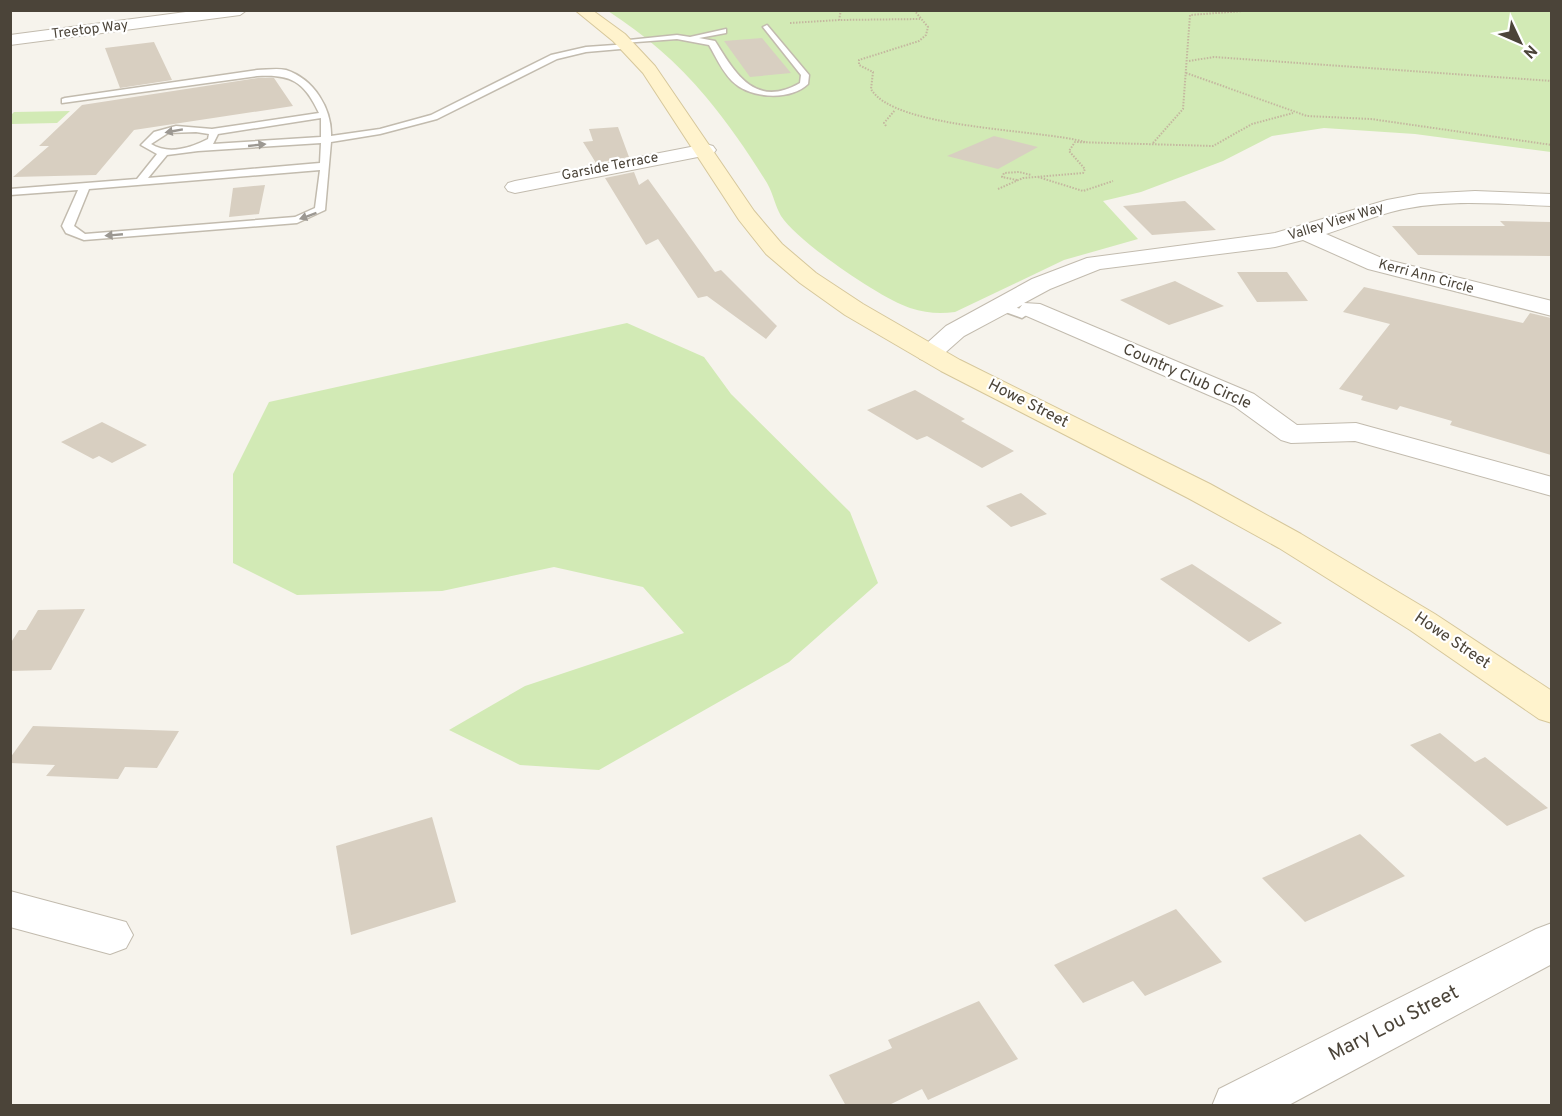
<svg xmlns="http://www.w3.org/2000/svg" width="1562" height="1116" font-family="Overpass,sans-serif">
  <style>
    .green { fill: #d2eab5 }
    .building { fill: #d8cfc1 }
    .lines { fill: none; stroke-linecap: round; stroke-linejoin: round }
    .lane-casing { stroke: #c2bbae; stroke-width: 3 }
    .street-casing { stroke: #c2bbae; stroke-width: 2 }
    .secondary-casing { stroke: #d6c79b; stroke-width: 2 }
    .path { stroke: #c4b79f; stroke-width: 2; stroke-dasharray: 1.5 1.5; stroke-linecap: butt }
    .lane { fill: #fff; fill-rule: evenodd }
    .street { fill: #fff; fill-rule: evenodd }
    .secondary { fill: #fff3cd; fill-rule: evenodd }
    .oneway { fill: #9c9892 }
    .labels { text-anchor: middle; dominant-baseline: central; stroke-width: 4.5; stroke-linejoin: round; paint-order: stroke }
    .far-street-label { font-size: 14px; fill: #4b4439; stroke: #fff }
    .street-label { font-size: 16px; fill: #4b4439; stroke: #fff }
    .near-street-label { font-size: 20px; fill: #4b4439; stroke: #fff }
  </style>
  <rect width="100%" height="100%" fill="#f6f3ec"/>
  <!-- green -->
  <path class="green" d="M608,11H1551V152L1415,134L1324,128L1272,136L1223,161L1141,192L1103,201L1138,239L1064,260L955,312C939,314 926,313 910,308C880,298 798,242 781,216C775,206 773,193 767,183C749,154 728,123 706,97C677,62 645,35 608,11Z
    M70,111L57,123L11,124V115L14,112Z
    M627,323L704,357L731,394L850,512L878,583L789,662L599,770L520,765L449,730L525,686L684,633L643,587L554,567L442,591L297,595L233,563V474L269,402Z"/>
  <!-- building -->
  <path class="building" d="M762,38L791,73L750,77L724,41Z
    M154,42L172,80L120,88L105,48Z
    M258,78H274L293,106L134,130L96,175L13,177L49,146H39L82,105Z
    M618,127L629,157L596,163L583,142L593,141L589,129Z
    M994,136L1038,147L998,169L947,156Z
    M634,172L639,185L648,179L715,272L721,270L777,326L766,339L707,296L698,298L658,239L646,245L605,178Z
    M265,185L259,214L229,217L233,188Z
    M1185,201L1216,230L1152,235L1123,206Z
    M1500,221L1551,222V256L1418,255L1392,226H1505Z
    M1237,272H1287L1308,301L1257,302Z
    M1175,281L1224,306L1169,325L1120,300Z
    M1364,287L1523,323L1530,313L1551,318V455L1450,425L1452,421L1400,406L1397,410L1361,400L1363,396L1339,389L1390,324L1343,312Z
    M915,390L965,419L961,421L1014,451L982,468L927,436L917,440L867,410Z
    M102,422L147,445L112,463L99,456L93,459L61,442Z
    M1021,493L1047,514L1011,527L986,506Z
    M1192,564L1282,623L1249,642L1160,579Z
    M85,609L51,670L10,671V644L19,630H26L38,610Z
    M33,726L179,731L157,768L125,767L118,779L46,776L55,765L10,763V758Z
    M1440,733L1475,762L1485,757L1548,808L1507,826L1410,745Z
    M432,817L456,902L351,935L336,846Z
    M1360,834L1405,876L1305,922L1262,878Z
    M1176,909L1222,962L1145,996L1133,981L1083,1003L1054,965Z
    M979,1001L1018,1059L928,1100L922,1089L887,1106H846L829,1075L892,1048L888,1040Z"/>
  <g class="lines">
    <defs>
      <path id="lane" d="M767,25L809,75L808,84C790,101 750,99 732,81C722,71 716,57 709,45L677,39L623,43L619,41L677,35L690,37L726,29V33L699,38L715,41C735,73 755,109 800,83L801,75L763,27Z
        M629,44L632,48L586,52L557,59L437,119L380,134L331,142L325,210L297,223L84,240L66,233L62,226L78,190L10,195V189L137,179L157,154L141,145L154,132L176,126L212,129L319,113C304,81 291,74 257,76L62,103V99L65,98L257,70C266,70 277,68 286,70C314,79 332,109 331,136L380,129L431,115L551,55L586,47ZM321,118V137L213,144L218,134ZM196,132L209,134L208,139C191,148 168,155 151,144L168,133ZM321,143L320,163L148,178L167,155L198,151ZM320,170L315,208L295,217L85,234L74,226L89,189Z
        M1001,302L1026,311L1028,314L1022,318L997,309L995,306Z"/>
      <path id="street" d="M201,10H247L240,15L10,45V35Z
        M706,144L713,146L716,150L713,154L515,193L508,191L505,187L508,183L515,181Z
        M1475,191L1552,194V206C1499,204 1443,198 1391,212C1369,218 1348,227 1326,234L1384,259L1552,301V316L1368,269L1303,240L1275,247L1100,269L1050,289L1024,303L1040,304L1254,394L1297,425L1356,423L1552,477V496L1355,441L1291,443L1281,440L1234,406L1022,314L1019,309L1022,305L964,336L938,359L929,361L920,359L916,353L946,326L1032,279L1087,258L1275,233L1387,200L1419,194Z
        M10,891L126,922L133,935L126,948L110,954L10,927Z
        M1552,923V964L1287,1106H1212L1219,1089L1536,929Z"/>
      <path id="secondary" d="M575,10H592L625,34L655,66L754,211L782,244L816,273L863,304L960,360L1210,484L1301,534L1435,614L1552,691V723L1539,719L1410,630L1279,548L1188,498L941,371L845,315L800,283L766,254L739,220L643,73L613,41Z"/>
    </defs>
    <!-- lane casing -->
    <use href="#lane" class="lane-casing"/>
    <!-- street casing -->
    <use href="#street" class="street-casing"/>
    <!-- secondary casing -->
    <use href="#secondary" class="secondary-casing"/>
    <!-- path -->
    <path class="path" d="M841,10L839,20L920,19
      M914,10L928,27L926,35L919,41L859,60V65L873,72L871,89C894,129 1039,129 1085,142
      M790,23L839,20
      M1189,61L1214,57L1552,81
      M1186,73L1307,116L1371,119L1552,145
      M886,126L884,123L895,110
      M1153,143L1183,109L1190,15L1257,10
      M1038,177L1083,191L1113,181
      M1017,180L1002,177L1004,173L1019,172L1031,175
      M998,189L1023,178L1083,173L1085,169L1069,151L1075,142L1213,146L1252,124L1293,113"/>
    <!-- lane -->
    <use href="#lane" class="lane"/>
    <!-- street -->
    <use href="#street" class="street"/>
    <!-- secondary -->
    <use href="#secondary" class="secondary"/>
  </g>
  <!-- one-way arrows -->
  <defs><path id="oneway-solid" d="M-6-.8H1V-3.2L6.5 0L1 3.2V.8H-6Z" transform="scale(1.5)"/></defs>
  <g class="oneway">
    <use href="#oneway-solid" transform="translate(174 131) rotate(170)"/>
    <use href="#oneway-solid" transform="translate(257 145) rotate(-6)"/>
    <use href="#oneway-solid" transform="translate(308 216) rotate(160)"/>
    <use href="#oneway-solid" transform="translate(114 235) rotate(175)"/>
  </g>
  <g class="labels">
    <!-- far-street labels -->
    <g class="far-street-label">
      <text transform="translate(90 30) rotate(-7)">Treetop Way</text>
      <text transform="translate(610 167) rotate(-11)">Garside Terrace</text>
      <text transform="translate(1336 222) rotate(-17)">Valley View Way</text>
      <text transform="translate(1426 277) rotate(15)">Kerri Ann Circle</text>
    </g>
    <!-- street labels -->
    <g class="street-label">
      <text transform="translate(1187 377) rotate(24)">Country Club Circle</text>
      <text transform="translate(1028 404) rotate(27)">Howe Street</text>
      <text transform="translate(1452 641) rotate(34)">Howe Street</text>
    </g>
    <!-- near-street labels -->
    <g class="near-street-label">
      <text transform="translate(1394 1024) rotate(-27)">Mary Lou Street</text>
    </g>
  </g>
  <!-- border -->
  <rect width="1562" height="1116" fill="none" stroke="#4b4439" stroke-width="24"/>
  <!-- north arrow -->
  <g transform="translate(1520 42) rotate(134)" stroke="#ffffff" stroke-width="4.5" paint-order="stroke">
  <path d="M0-4.5L10 22L0 15L-10 22Z" fill="#4b4439"/>
  <text y="-9" font-size="16" font-weight="bold" text-anchor="middle" fill="#4b4439">N</text>
  </g>
</svg>
